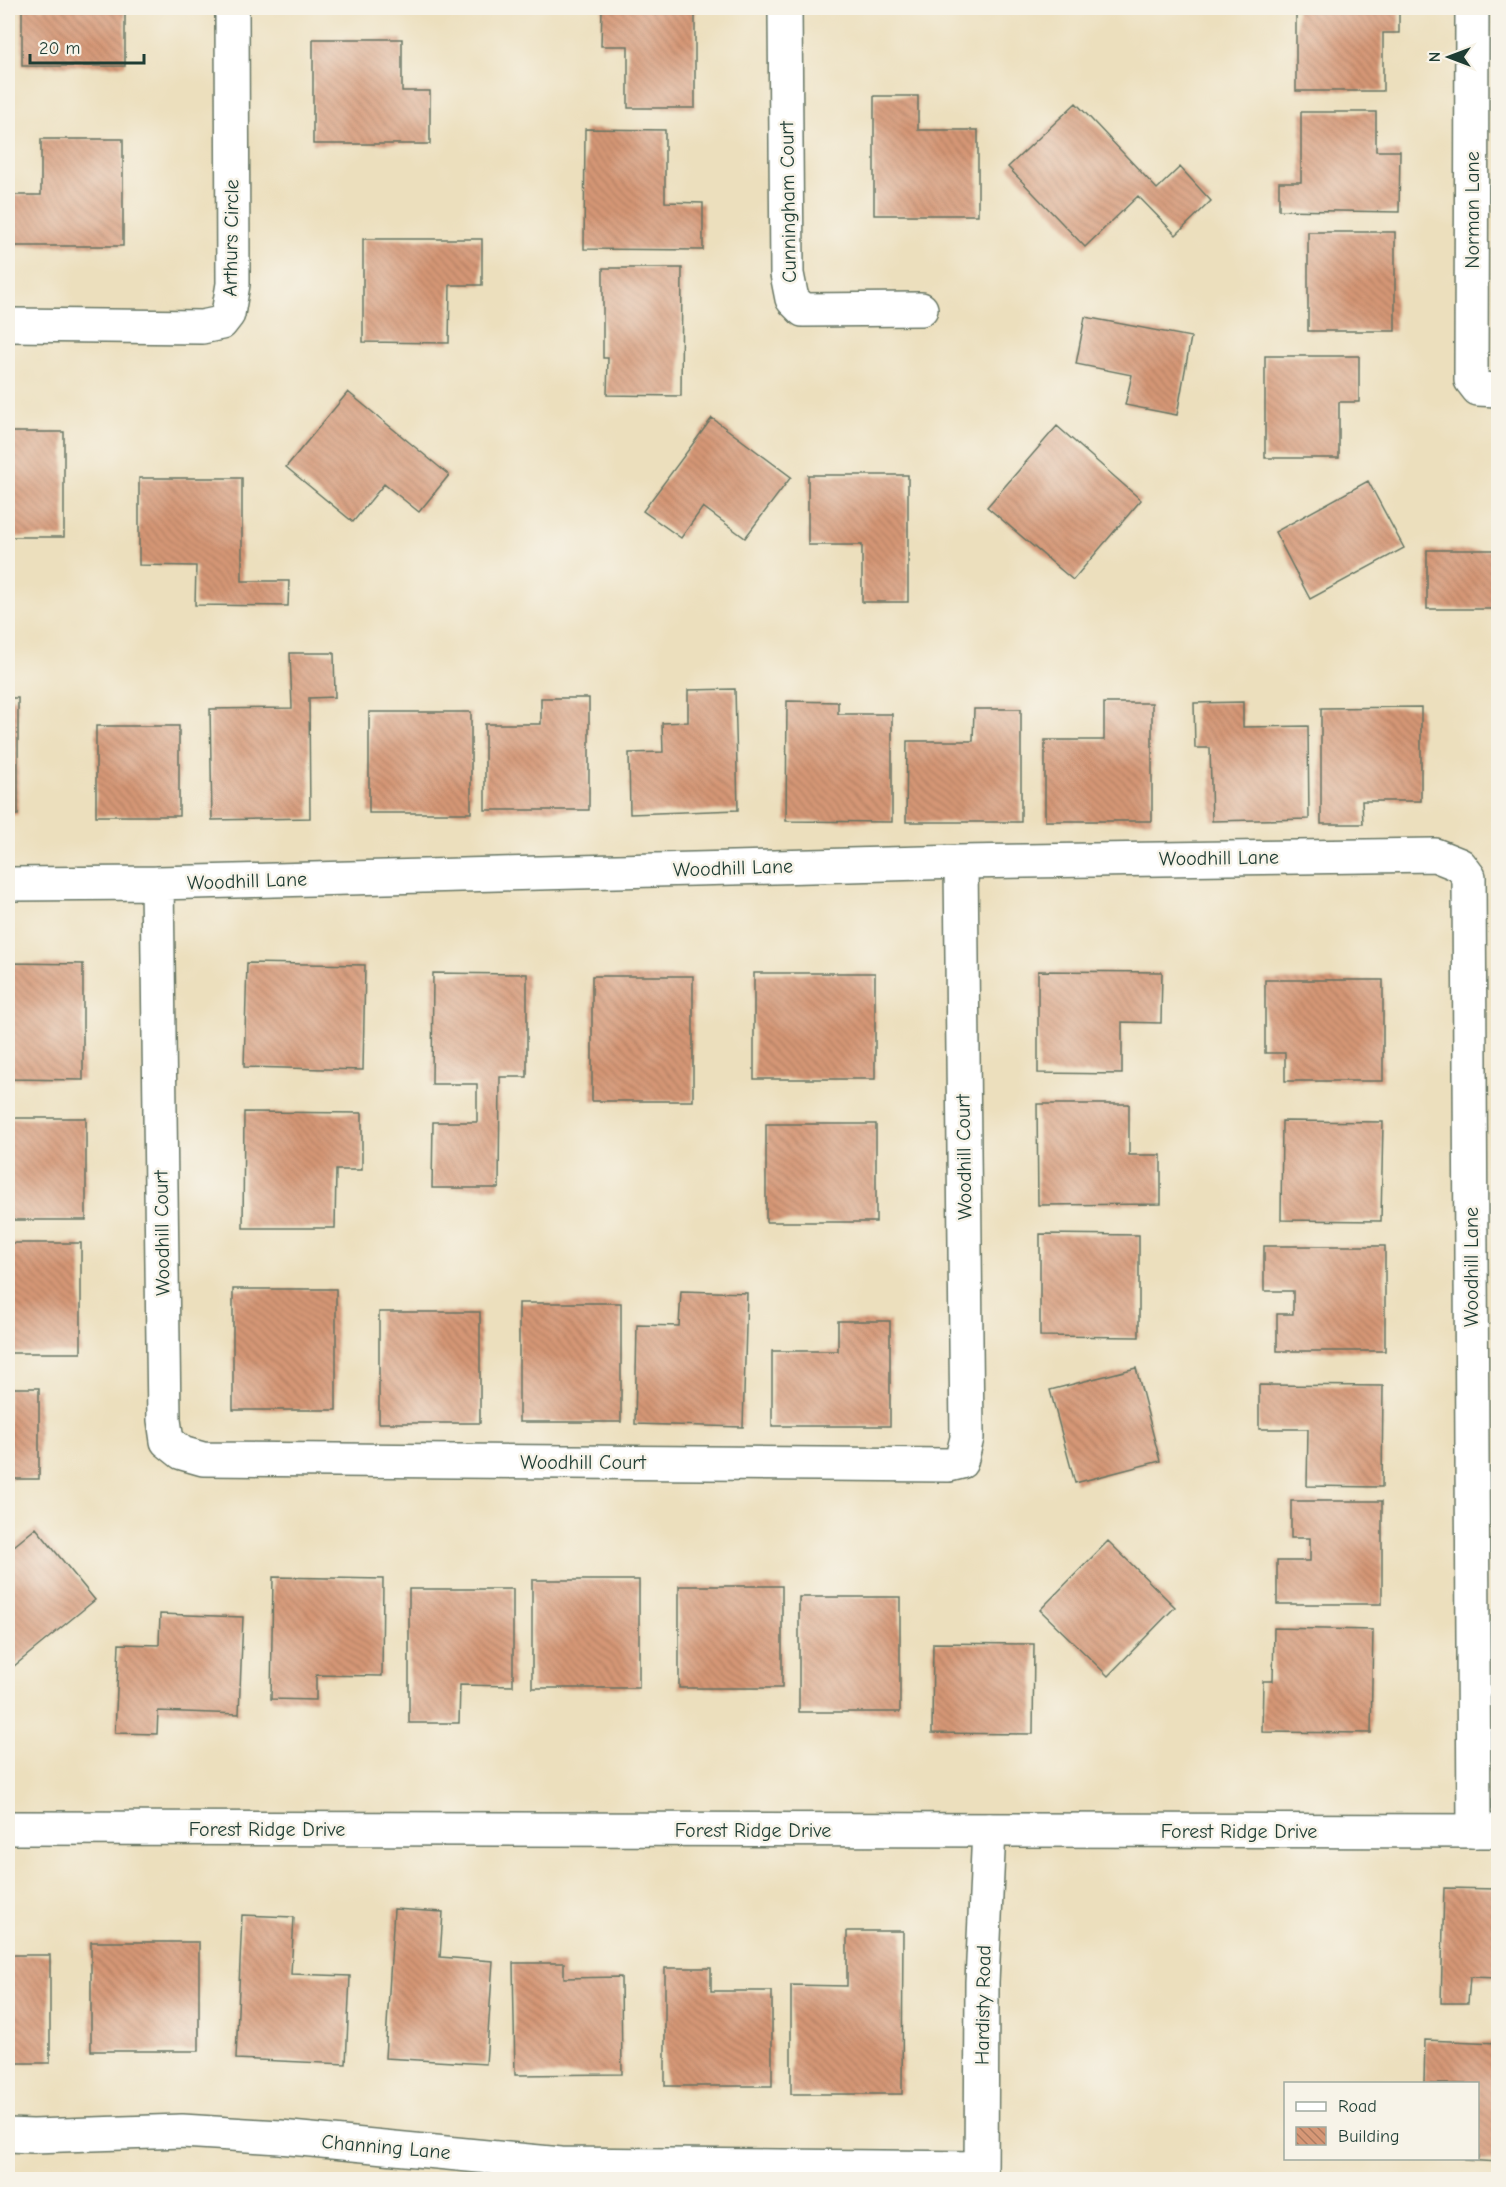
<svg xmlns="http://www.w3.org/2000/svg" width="1506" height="2187" font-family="'Comic Neue',sans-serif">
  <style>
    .building { fill: url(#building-back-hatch) }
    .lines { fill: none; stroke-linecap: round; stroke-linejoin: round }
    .street-casing { stroke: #677664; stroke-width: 36 }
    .secondary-casing { stroke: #677664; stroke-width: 36 }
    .street { stroke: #fff; stroke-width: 33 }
    .secondary { stroke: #fff; stroke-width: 33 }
    .labels { text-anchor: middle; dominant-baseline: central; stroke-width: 5; stroke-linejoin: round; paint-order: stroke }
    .street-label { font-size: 20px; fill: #1f3d34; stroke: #f7f3e8 }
  </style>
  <defs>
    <pattern id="building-back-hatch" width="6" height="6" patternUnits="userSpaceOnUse" patternTransform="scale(1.5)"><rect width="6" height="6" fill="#d69776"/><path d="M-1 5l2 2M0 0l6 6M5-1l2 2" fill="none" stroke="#ad7c62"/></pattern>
  </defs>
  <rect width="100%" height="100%" fill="#f7f3e8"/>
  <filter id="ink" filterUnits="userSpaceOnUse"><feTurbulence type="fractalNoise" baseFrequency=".0167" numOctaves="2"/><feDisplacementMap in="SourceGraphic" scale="12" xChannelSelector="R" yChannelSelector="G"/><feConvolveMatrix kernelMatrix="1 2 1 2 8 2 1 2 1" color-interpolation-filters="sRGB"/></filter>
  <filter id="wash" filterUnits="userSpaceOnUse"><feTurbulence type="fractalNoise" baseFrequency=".008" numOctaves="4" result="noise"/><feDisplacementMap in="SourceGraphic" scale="24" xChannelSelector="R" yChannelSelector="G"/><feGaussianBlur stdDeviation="1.35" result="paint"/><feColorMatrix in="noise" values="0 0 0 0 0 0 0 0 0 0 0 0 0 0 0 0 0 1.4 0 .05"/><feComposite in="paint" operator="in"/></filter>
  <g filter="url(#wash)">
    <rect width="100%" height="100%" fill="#ecdfbd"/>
    <g id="blocks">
      <!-- building -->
      <path class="building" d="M22,8H125V66H22Z
        M602,8H695V108H628V46H601Z
        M1296,8H1399V33H1383V91H1296Z
        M313,39H402V91H430V144H313Z
        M874,96H918V130H978V215H874Z
        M1076,103L1157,189L1180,167L1211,201L1176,235L1138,196L1085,247L1008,167Z
        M1301,112H1376V151H1400L1399,212L1279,210V182H1301Z
        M585,129L665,130V202L703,203V250L584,249Z
        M41,139H123V246H8V195H41Z
        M1308,232H1395V331H1308Z
        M363,239H482V285H450L449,343L363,342Z
        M603,268H682L681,396L607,395L608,358H603Z
        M1085,317L1191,337L1177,415L1125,405L1132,375L1076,364Z
        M1265,356H1359V402H1339V458H1265Z
        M348,392L449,475L419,512L384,484L353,522L286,467Z
        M712,418L791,477L745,538L703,507L681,538L643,511Z
        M1057,426L1141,500L1073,580L987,507Z
        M8,432H64V537H8Z
        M808,475H908V602H862V545H808Z
        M139,478H242V581H289L288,606L195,605L196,566L139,565Z
        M1368,481L1404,548L1310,599L1275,532Z
        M1427,550H1498V609H1427Z
        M290,653H334L335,697L309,698L310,818L212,820L210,709L292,708Z
        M735,689L738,810L630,814L629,753L663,752L662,723L688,722V690Z
        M8,698H18V815H8Z
        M541,698H589V810H485V724H541Z
        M787,701L838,702V714H892V822L786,821Z
        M1243,702V727L1308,726L1309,819L1212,821L1210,748H1195L1194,703Z
        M1104,703H1152V821H1045V740H1104Z
        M1421,707V801H1362L1363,824H1321V708Z
        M974,709H1021V822H906L907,741H973Z
        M369,712H471V813H369Z
        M96,726H179V816H96Z
        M8,963L83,964V1080L8,1079Z
        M247,963L365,965L363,1070L244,1067Z
        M1038,971L1162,972L1161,1023L1122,1022V1074L1038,1073Z
        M433,973L527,974V1077H500L499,1188H432L433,1122H477V1084H432Z
        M754,973H875V1079H754Z
        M592,976H693V1101H592Z
        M1265,980H1383V1081H1285V1053H1265Z
        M1037,1104H1129V1155H1161V1204L1038,1205Z
        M244,1112L362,1113V1170H336L335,1228H243Z
        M8,1118H86V1220H8Z
        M1282,1121L1383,1122L1381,1221L1281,1220Z
        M766,1124H876V1222H766Z
        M1040,1234L1139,1235V1337L1040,1336Z
        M8,1243H81V1353H8Z
        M1264,1246H1385V1351H1277V1314H1293V1291H1264Z
        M233,1289H336V1410H233Z
        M681,1291L747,1293L743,1427L635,1424L637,1325L679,1326Z
        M519,1303H621V1422H519Z
        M379,1312H480V1423H379Z
        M838,1321H890V1426H772V1351H838Z
        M1136,1368L1160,1461L1075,1483L1050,1390Z
        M1259,1385L1383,1386L1382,1487L1307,1486L1308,1429H1259Z
        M8,1388H39V1479H8Z
        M1291,1501H1382V1604H1277V1561H1310V1538H1291Z
        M36,1528L95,1600L8,1671V1551Z
        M1108,1541L1175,1607L1108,1676L1040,1610Z
        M273,1577L383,1579L382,1676L316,1675V1700L271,1699Z
        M532,1580H639V1688H532Z
        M679,1586H782V1688H679Z
        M409,1589H513V1686L460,1685L459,1723H409Z
        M799,1597H900V1712H799Z
        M160,1614L243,1617L239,1714L158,1711L157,1734L115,1733L119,1644L159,1645Z
        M1274,1628L1373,1630L1371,1733L1262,1732L1263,1681H1273Z
        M933,1643L1034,1644L1033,1734L932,1733Z
        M1444,1888L1498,1889V1978L1470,1977L1468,2003H1441Z
        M394,1909L443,1912L440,1957L493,1961L486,2064L385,2058Z
        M242,1915L294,1917L291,1974L350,1976L346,2064L236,2059Z
        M847,1931H903L902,2094H791V1985L847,1986Z
        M91,1942H199V2051H91Z
        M8,1955H50V2063H8Z
        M513,1963H564V1978L621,1977L622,2074L515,2075Z
        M665,1968H711V1991H772V2086H665Z
        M1425,2040L1498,2043V2162L1465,2160V2158H1478V2084H1424Z"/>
    </g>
  </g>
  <g filter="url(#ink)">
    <use href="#blocks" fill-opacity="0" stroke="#677664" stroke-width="1.5"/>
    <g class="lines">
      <defs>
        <path id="street" d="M785,8L787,274L792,299L803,310L921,309
          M1472,8L1471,380L1478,389L1498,390
          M8,325L202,327L221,323L228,314L233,284L232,8
          M157,883L164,1420L167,1441L182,1453L203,1459L949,1465L961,1462L967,1438L961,862
          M8,884L157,883L961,862L1435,855L1460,865L1469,877L1474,1831
          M8,2135L33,2136L182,2131L280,2137L561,2164L981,2168
          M981,2180L982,1982L989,1830"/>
        <path id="secondary" d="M8,1828L1498,1831"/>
      </defs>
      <!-- street casing -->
      <use href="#street" class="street-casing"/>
      <!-- secondary casing -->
      <use href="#secondary" class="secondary-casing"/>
      <!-- street -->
      <use href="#street" class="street"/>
      <!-- secondary -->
      <use href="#secondary" class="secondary"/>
    </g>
  </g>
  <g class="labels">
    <!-- street labels -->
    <g class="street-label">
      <text transform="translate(788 202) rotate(-91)">Cunningham Court</text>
      <text transform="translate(1472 210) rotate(-90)">Norman Lane</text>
      <text transform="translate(231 238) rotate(-89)">Arthurs Circle</text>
      <text transform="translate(1219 858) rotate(-1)">Woodhill Lane</text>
      <text transform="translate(733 868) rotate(-2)">Woodhill Lane</text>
      <text transform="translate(247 881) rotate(-2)">Woodhill Lane</text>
      <text transform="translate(964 1157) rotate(-91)">Woodhill Court</text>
      <text transform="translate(162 1233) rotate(-91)">Woodhill Court</text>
      <text transform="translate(1471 1267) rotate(-90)">Woodhill Lane</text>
      <text x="583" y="1462">Woodhill Court</text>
      <text x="267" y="1829">Forest Ridge Drive</text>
      <text x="753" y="1830">Forest Ridge Drive</text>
      <text x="1239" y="1831">Forest Ridge Drive</text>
      <text transform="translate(983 2005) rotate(-89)">Hardisty Road</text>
      <text transform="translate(386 2147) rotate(5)">Channing Lane</text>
    </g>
  </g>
  <!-- margin -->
  <rect width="1506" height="2187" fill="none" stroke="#f7f3e8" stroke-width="30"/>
  <!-- legend -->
  <rect x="1284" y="2082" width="195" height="78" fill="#f7f3e8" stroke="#a1aaa0" stroke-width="1.5"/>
  <rect x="1296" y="2102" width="30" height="9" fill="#ffffff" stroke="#a1aaa0" stroke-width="1.5"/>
  <text x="1338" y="2112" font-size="18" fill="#1f3d34">Road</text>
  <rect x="1296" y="2127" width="30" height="18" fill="url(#building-back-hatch)" stroke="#a1aaa0" stroke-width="1.5"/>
  <text x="1338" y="2142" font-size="18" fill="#1f3d34">Building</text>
  <!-- north arrow -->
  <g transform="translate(1449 57) rotate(270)" stroke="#f7f3e8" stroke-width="4.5" paint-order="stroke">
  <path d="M0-4.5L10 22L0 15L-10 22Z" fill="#1f3d34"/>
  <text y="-9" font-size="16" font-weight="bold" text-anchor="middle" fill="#1f3d34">N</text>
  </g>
  <!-- scale -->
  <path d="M30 54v9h114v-9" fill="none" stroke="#1f3d34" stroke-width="3"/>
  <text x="39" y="54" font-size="18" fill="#1f3d34" stroke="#f7f3e8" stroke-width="4.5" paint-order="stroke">20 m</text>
</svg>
